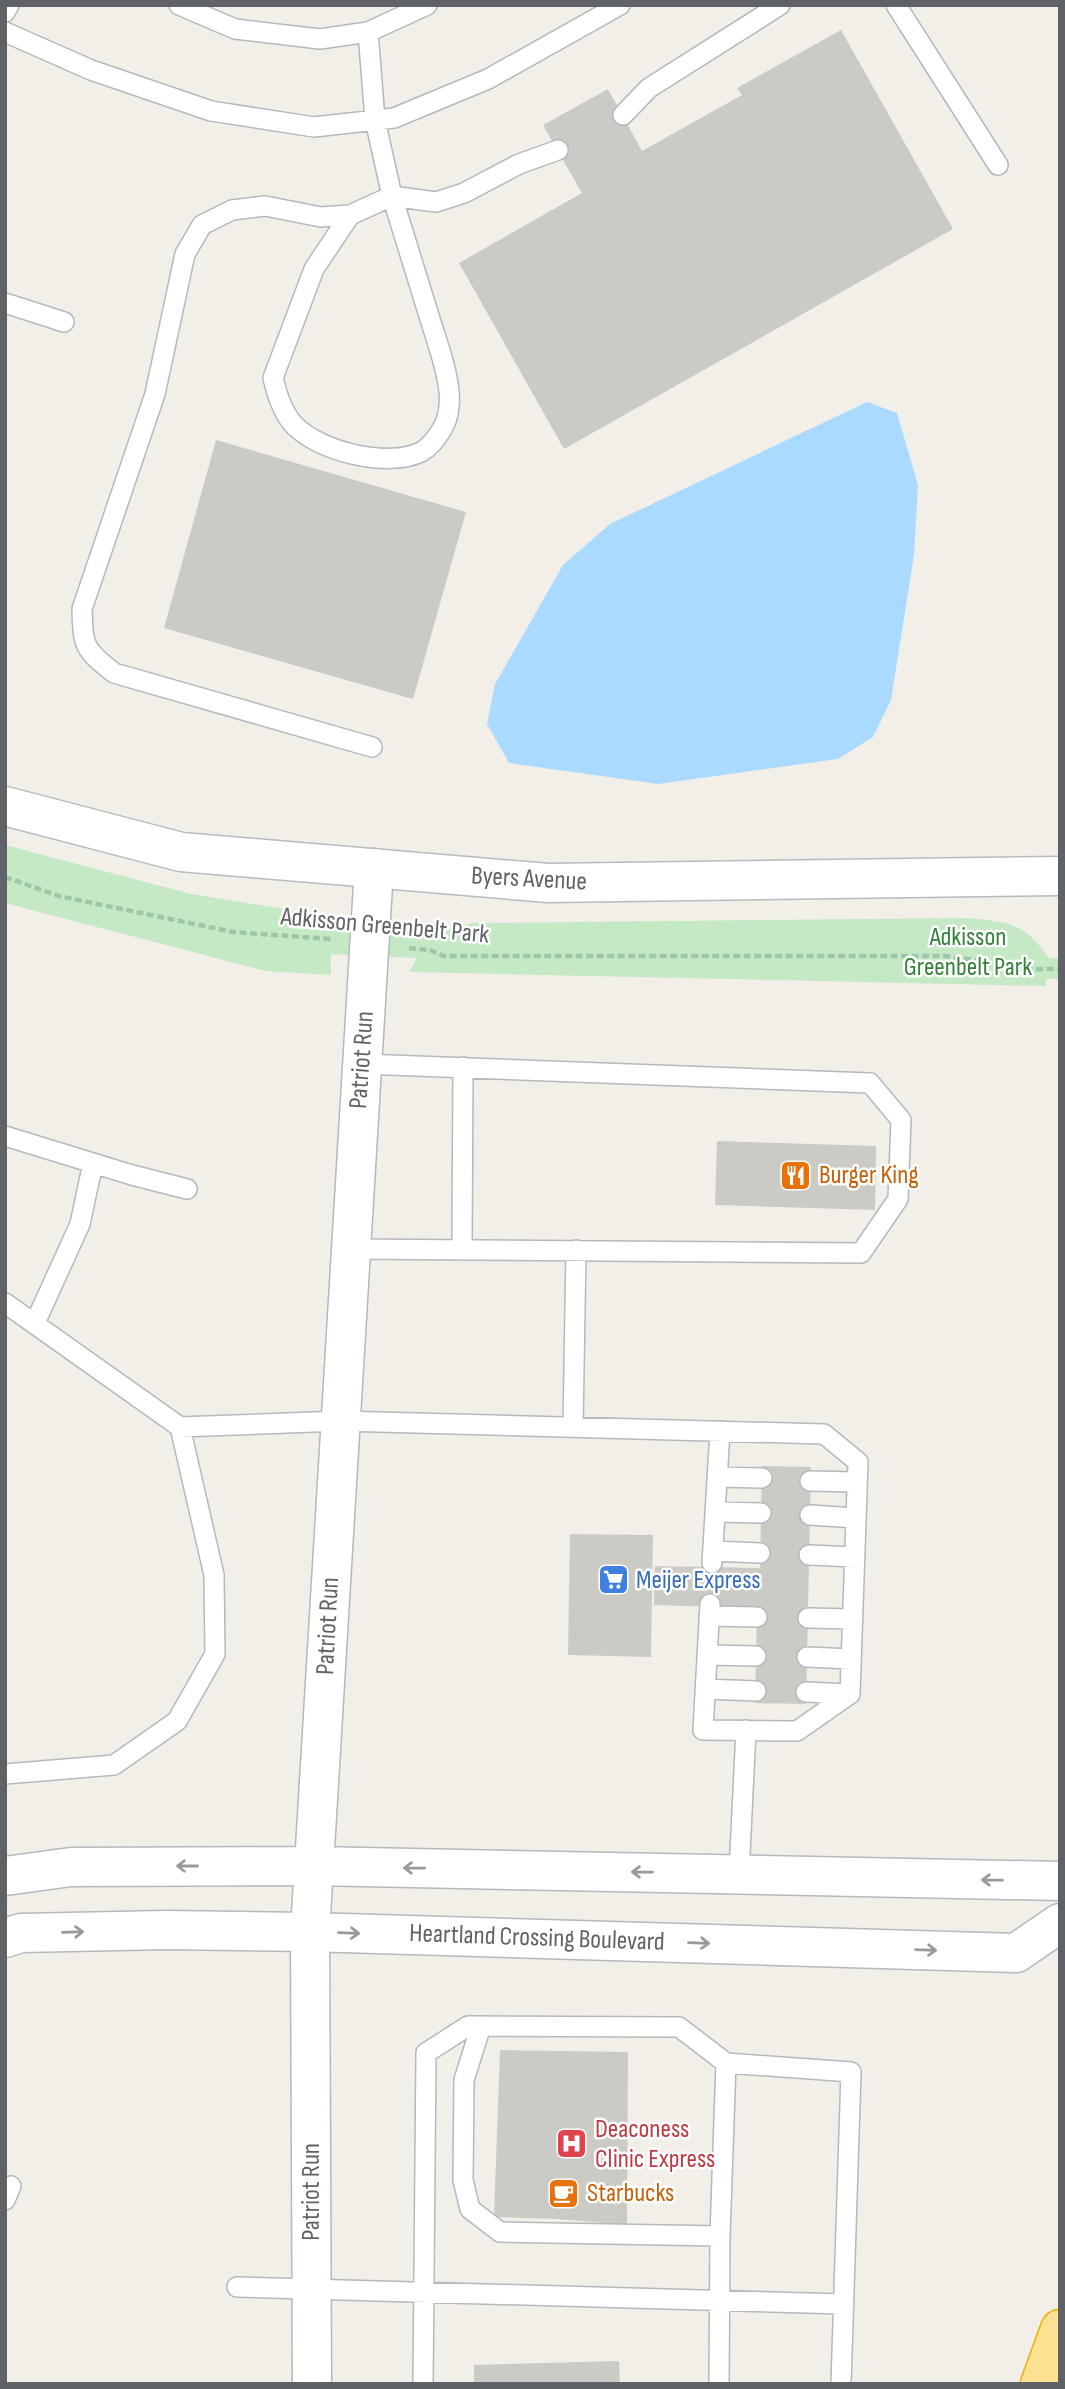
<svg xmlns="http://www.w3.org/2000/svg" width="1065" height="2389" font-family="'Sofia Sans Condensed',sans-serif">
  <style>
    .green { fill: #c5e8c5 }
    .water { fill: #aadaff }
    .building { fill: #cccac5 }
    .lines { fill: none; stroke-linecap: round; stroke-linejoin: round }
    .lane-casing { stroke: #b5b8bc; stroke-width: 22 }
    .street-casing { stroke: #b5b8bc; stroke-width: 41 }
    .secondary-casing { stroke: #b6babf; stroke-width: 41 }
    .highway-casing { stroke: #f9ab00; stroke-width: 41 }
    .path { stroke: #9cc7a9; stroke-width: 4.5; stroke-dasharray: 7 3.5; stroke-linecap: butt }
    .lane { stroke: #fff; stroke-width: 19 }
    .street { stroke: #fff; stroke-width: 38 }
    .secondary { stroke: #fff; stroke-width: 38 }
    .highway { stroke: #fde293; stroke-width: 38 }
    .oneway { stroke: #979a9d }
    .labels { text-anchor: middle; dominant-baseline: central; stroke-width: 5; stroke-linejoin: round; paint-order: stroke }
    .street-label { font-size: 26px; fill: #5f6368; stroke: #fff }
    .park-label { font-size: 26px; fill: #348238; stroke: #fff }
    .food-label { font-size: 26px; fill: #c56008; stroke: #fff; text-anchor: start }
    .shop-label { font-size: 26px; fill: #366cbe; stroke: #fff; text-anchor: start }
    .health-label { font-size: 26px; fill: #be3a42; stroke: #fff; text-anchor: start }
  </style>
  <rect width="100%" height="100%" fill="#f1efe8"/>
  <!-- green -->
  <path class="green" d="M5,845L191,894L291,910L315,928L434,936L453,927L473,923L969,918C1011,923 1023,922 1049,958H1060V979H1046V986L409,972L417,958L331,954V975L266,971L5,903Z"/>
  <!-- water -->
  <path class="water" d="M867,402L897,413L918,485L914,555L891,700L873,737L838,759L658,784L509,763L487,724L495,684L563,565L610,524Z"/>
  <!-- building -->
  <path class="building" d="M841,30L953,229L564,449L459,263L582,193L543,125L608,89L642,151L742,95L737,88Z
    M216,440L466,512L413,699L164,628Z
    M717,1141L876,1146L875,1210L715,1205Z
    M762,1466L811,1467L806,1704L755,1703L757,1608L654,1605L655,1566L760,1568Z
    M570,1534L653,1535L651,1657L568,1655Z
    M500,2050L628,2052L627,2225L557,2219L494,2217Z
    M619,2361L620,2384H474V2365Z"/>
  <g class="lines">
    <defs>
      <path id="lane" d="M179,5L235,29L320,39L368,32L427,5
        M896,5L998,165
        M5,12L9,5
        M5,32L91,70L211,111L314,127L394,118L488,79L620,5
        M368,32L375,120L392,196L436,202L464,193L519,164L558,150
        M623,115L649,88L780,5
        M350,215L314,269L273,378C277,395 283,414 295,426C321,452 388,468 421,452C432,446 443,430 447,418C449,411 450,399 449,392C447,368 437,342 430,319C417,278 405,237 392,196L350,215L321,217L265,206L232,210L202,225L185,254L155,394L82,609C83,647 84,649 114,673L372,747
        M5,303L64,322
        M5,1136L132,1175L187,1189
        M351,1249L861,1253L898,1199L901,1120L870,1083L362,1064
        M462,1249L463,1067
        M5,1303L180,1427L340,1421L824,1434L858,1462L850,1694L797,1731L703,1730L710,1604
        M35,1323L80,1224L93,1163
        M573,1427L576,1250
        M717,1477L762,1478
        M810,1481L857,1482
        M715,1512L761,1513
        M810,1515L856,1518
        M713,1551L760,1553
        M809,1555L855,1557
        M712,1563L720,1431
        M709,1616L757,1617
        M808,1618L853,1619
        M707,1655L756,1656
        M807,1657L851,1659
        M705,1689L756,1691
        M806,1692L850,1694
        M5,1774L114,1765L177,1721L215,1654L214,1575L180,1427
        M739,1874L746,1730
        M481,2026L464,2080L463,2180L470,2209L500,2232L720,2236
        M5,2200L11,2186
        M237,2287L844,2304
        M423,2384L426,2053L468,2026L679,2027L726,2063L851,2072L841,2384
        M719,2384L720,2236L726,2063"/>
      <path id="street" d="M5,1876L71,1867L314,1866L1060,1881
        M5,1938L21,1933L166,1930L310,1932L1016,1953L1060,1923
        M312,2384L310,1932L374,868"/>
      <path id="secondary" d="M5,806L181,852L548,883L1060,876"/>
      <path id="highway" d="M1040,2384L1060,2329"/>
    </defs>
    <!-- lane casing -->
    <use href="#lane" class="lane-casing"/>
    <!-- street casing -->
    <use href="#street" class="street-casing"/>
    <!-- secondary casing -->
    <use href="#secondary" class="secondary-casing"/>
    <!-- highway casing -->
    <use href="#highway" class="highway-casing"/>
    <!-- path -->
    <path class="path" d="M5,877L59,896L233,932L331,939
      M409,948L430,950L444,956H945L974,960L1004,969H1060"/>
    <!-- lane -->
    <use href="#lane" class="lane"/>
    <!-- street -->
    <use href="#street" class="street"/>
    <!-- secondary -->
    <use href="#secondary" class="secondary"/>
    <!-- highway -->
    <use href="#highway" class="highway"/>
  </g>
  <!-- one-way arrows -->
  <defs><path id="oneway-shaft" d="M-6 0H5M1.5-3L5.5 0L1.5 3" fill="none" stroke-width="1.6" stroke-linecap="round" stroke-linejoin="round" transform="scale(1.75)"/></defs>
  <g class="oneway">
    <use href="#oneway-shaft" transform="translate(187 1866) rotate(180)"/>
    <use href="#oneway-shaft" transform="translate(414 1868) rotate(-179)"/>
    <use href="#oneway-shaft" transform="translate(642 1872) rotate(-179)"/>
    <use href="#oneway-shaft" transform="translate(992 1880) rotate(-179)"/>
    <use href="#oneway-shaft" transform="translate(73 1932) rotate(-2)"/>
    <use href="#oneway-shaft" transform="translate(349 1933) rotate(2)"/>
    <use href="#oneway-shaft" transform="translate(699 1943) rotate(2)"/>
    <use href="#oneway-shaft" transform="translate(926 1950) rotate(2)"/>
  </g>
  <!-- icons -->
  <defs>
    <symbol id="restaurant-square" viewBox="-11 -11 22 22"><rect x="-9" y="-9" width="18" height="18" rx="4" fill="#e8710a" stroke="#fff"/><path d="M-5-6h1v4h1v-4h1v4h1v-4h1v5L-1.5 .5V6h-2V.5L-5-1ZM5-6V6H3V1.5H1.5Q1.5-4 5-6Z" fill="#fff"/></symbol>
    <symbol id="supermarket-square" viewBox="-11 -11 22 22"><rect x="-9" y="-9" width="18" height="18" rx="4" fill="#3f7fe0" stroke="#fff"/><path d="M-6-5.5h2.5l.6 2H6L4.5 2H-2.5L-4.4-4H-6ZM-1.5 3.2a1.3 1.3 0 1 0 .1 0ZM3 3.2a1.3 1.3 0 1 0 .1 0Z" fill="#fff"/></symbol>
    <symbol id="hospital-square" viewBox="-11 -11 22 22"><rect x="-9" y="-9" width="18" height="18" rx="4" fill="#e0444e" stroke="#fff"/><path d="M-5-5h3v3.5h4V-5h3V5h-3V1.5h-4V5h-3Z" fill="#fff"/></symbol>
    <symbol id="cafe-square" viewBox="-11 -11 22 22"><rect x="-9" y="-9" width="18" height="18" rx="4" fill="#e8710a" stroke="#fff"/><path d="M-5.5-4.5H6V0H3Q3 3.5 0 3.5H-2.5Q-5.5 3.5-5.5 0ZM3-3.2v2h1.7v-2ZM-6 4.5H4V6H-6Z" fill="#fff"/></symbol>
  </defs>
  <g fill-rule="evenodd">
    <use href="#restaurant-square" x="778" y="1158" width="35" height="35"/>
    <use href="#supermarket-square" x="596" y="1562" width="35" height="35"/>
    <use href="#hospital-square" x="554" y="2126" width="35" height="35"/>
    <use href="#cafe-square" x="546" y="2176" width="35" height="35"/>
  </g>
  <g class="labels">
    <!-- street labels -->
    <g class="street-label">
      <text transform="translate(529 879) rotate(3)">Byers Avenue</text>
      <text transform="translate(385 926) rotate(5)">Adkisson Greenbelt Park</text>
      <text transform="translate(362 1060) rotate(-86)">Patriot Run</text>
      <text transform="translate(328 1626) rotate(-87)">Patriot Run</text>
      <text transform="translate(537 1938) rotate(2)">Heartland Crossing Boulevard</text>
      <text transform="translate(311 2192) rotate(-90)">Patriot Run</text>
    </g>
    <!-- park labels -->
    <g class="park-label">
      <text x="968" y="937">Adkisson<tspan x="968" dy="30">Greenbelt Park</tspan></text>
    </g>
    <!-- food labels -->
    <g class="food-label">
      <text x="819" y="1175">Burger King</text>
      <text x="587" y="2193">Starbucks</text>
    </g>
    <!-- shop labels -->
    <g class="shop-label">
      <text x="636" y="1580">Meijer Express</text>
    </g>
    <!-- health labels -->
    <g class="health-label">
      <text x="595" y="2129">Deaconess<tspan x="595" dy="30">Clinic Express</tspan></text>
    </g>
  </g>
  <!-- border -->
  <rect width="1065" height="2389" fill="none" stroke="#5f6368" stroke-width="14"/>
</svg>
